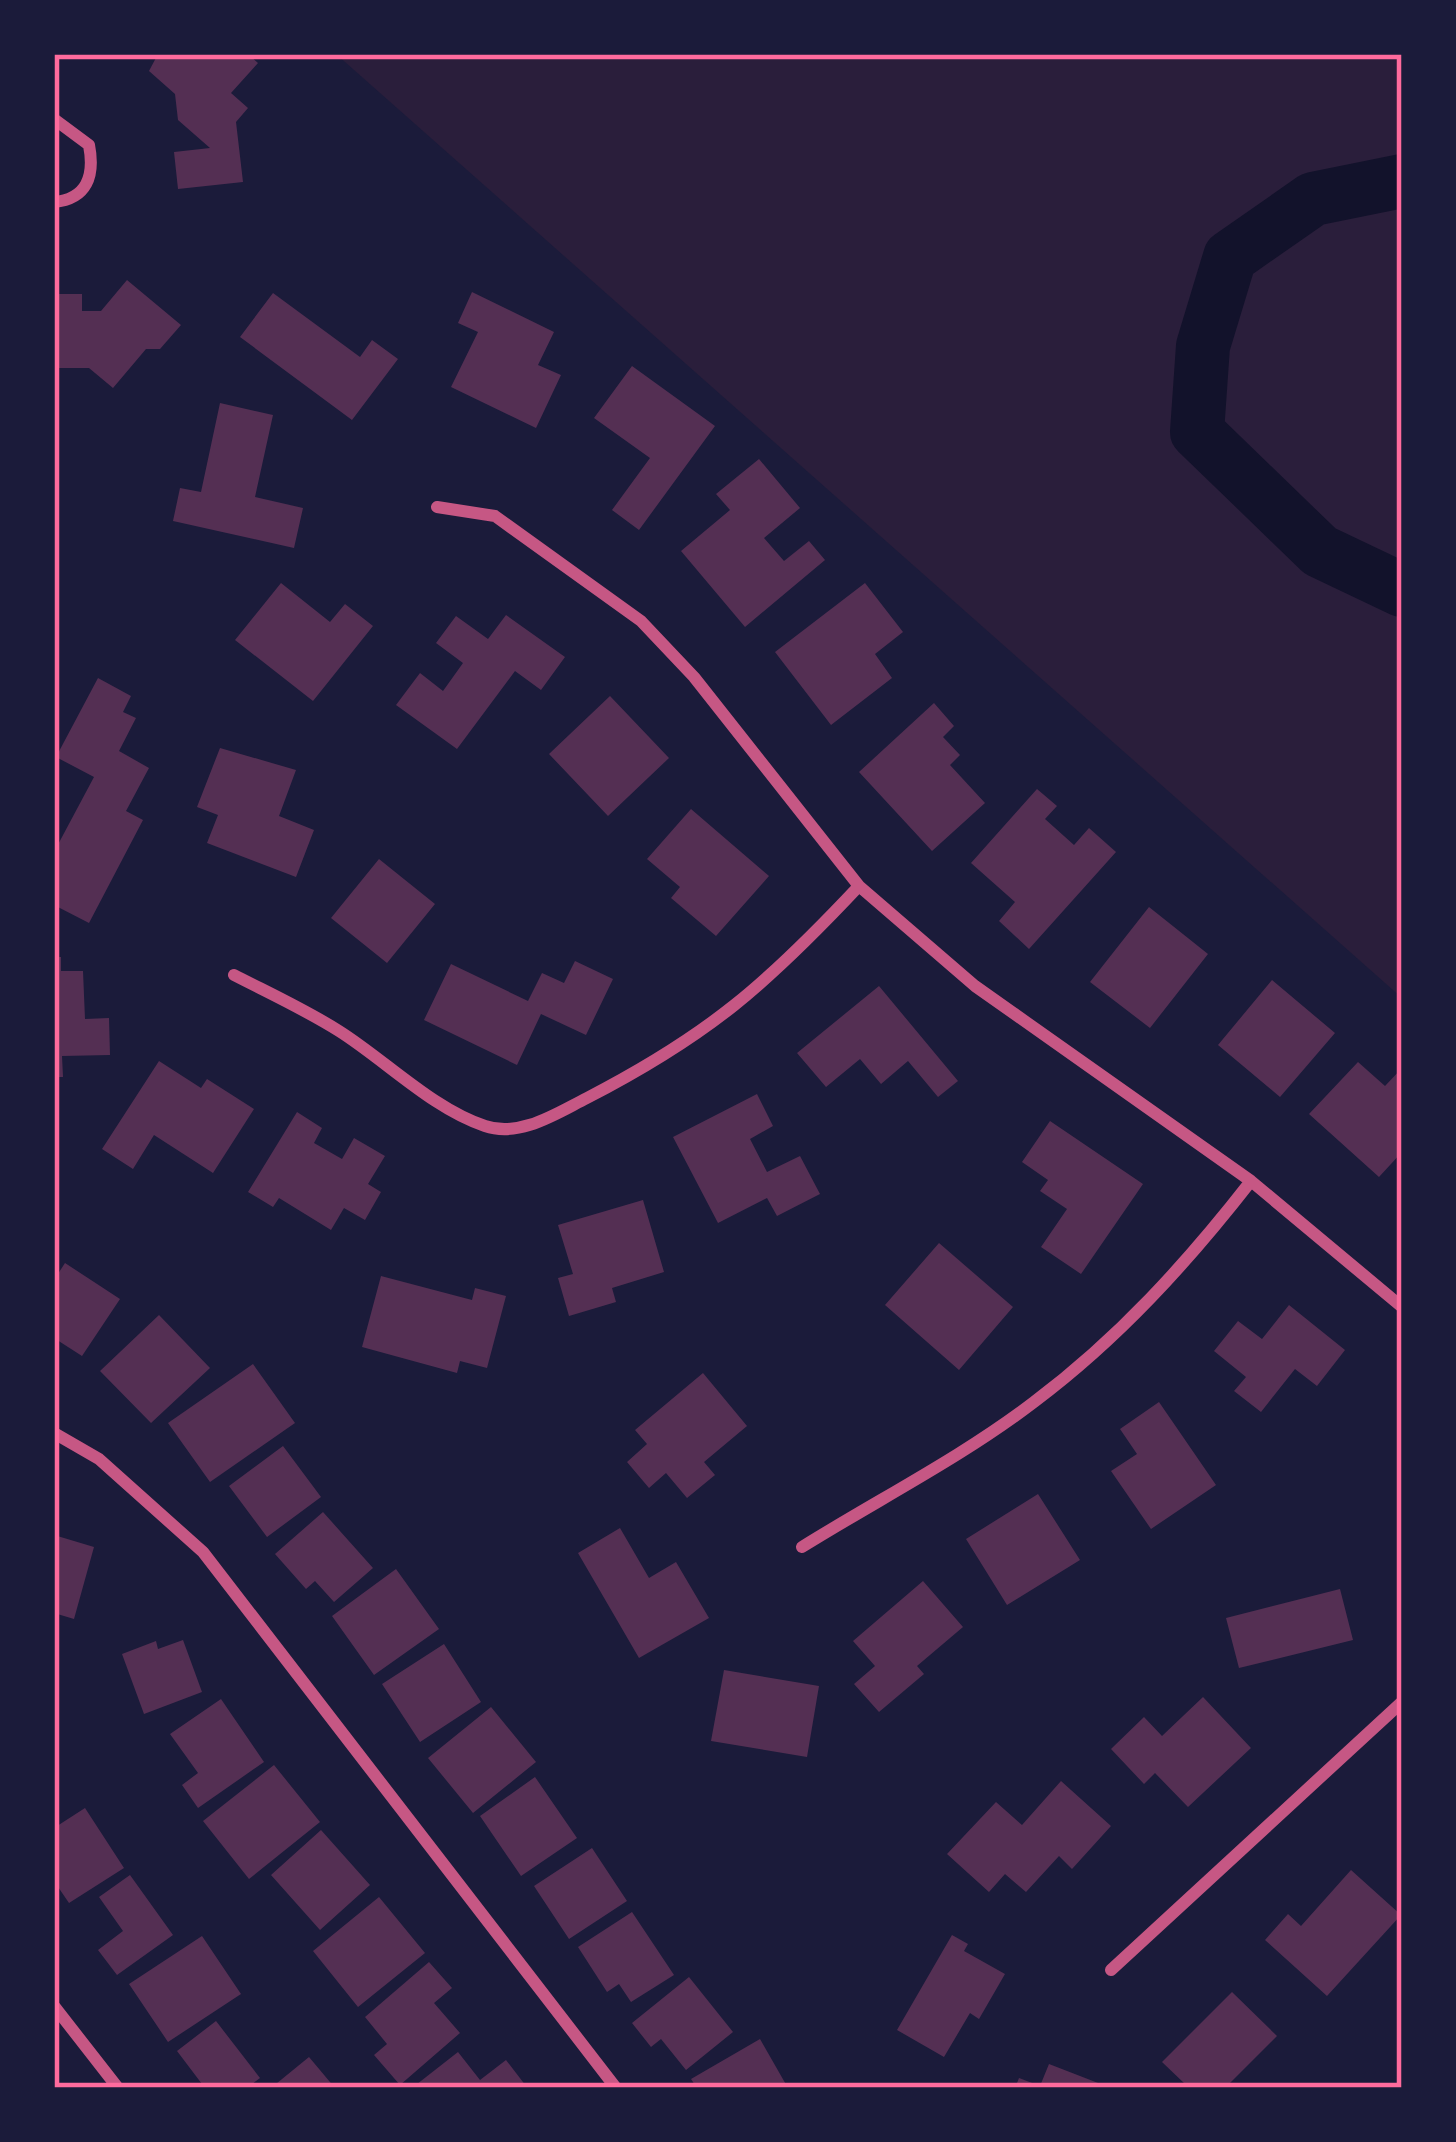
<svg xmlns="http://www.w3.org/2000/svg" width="1456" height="2142" font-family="'PT Serif',serif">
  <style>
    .green { fill: #2a1e3b }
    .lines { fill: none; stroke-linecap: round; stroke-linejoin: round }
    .river { stroke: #12122b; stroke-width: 54 }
    .building { fill: #542f53 }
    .minor { stroke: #c65784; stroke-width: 12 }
    .neatline { fill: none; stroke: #ff6b9d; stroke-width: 4.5 }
  </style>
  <rect width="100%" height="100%" fill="#1b1b3a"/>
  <!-- green -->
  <path class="green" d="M336,54H1402V998Z"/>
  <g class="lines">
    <!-- river -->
    <path class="river" d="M1402,181L1313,199L1230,257L1203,346L1197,432L1320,551L1402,590"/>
  </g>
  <!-- building -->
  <path class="building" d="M158,54H248L258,63L231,93L248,108L236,122L243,182L178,189L174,152L210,148L178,120L175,94L149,71Z
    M127,280L181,325L160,349H146L113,388L89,368H54L58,294H82V311H101Z
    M472,292L554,332L538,365L561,375L536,428L451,387L478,332L458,323Z
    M273,293L360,357L372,340L398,359L352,420L240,337Z
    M632,366L715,426L639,530L612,510L650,458L594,418Z
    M220,403L273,415L255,497L303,508L294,548L173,521L180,488L201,492Z
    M759,459L800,508L764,538L784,561L809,541L825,560L745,627L681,551L730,510L716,494Z
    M281,583L330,622L345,604L373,626L313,701L235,640Z
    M865,583L903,632L875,654L892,678L831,725L775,652Z
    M506,615L565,657L541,690L515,671L457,749L396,705L420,673L443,691L463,663L436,643L456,616L488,639Z
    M98,678L131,696L123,712L136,718L119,751L149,768L126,811L143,820L89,923L54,905V852L94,777L56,757Z
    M610,696L669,758L608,816L549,754Z
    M934,703L954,726L943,737L960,755L950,765L985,803L932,851L859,772Z
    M220,748L296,770L279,816L314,830L296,877L207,843L218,815L197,807Z
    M1037,789L1057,806L1045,819L1074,845L1089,828L1116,852L1029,949L999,921L1015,902L971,863Z
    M691,809L769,876L716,936L671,898L680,887L647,859Z
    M379,859L435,904L387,963L331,918Z
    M1149,907L1208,954L1150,1028L1090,982Z
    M54,957H61V971H83L85,1019L109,1018L110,1055L62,1056L63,1077H54Z
    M575,961L613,979L586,1035L541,1014L517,1065L424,1020L451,964L528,1001L542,973L564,983Z
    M1272,980L1335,1033L1280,1097L1218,1045Z
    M879,986L958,1081L938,1097L908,1061L881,1084L860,1059L826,1087L797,1053Z
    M159,1061L201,1088L207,1079L254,1109L213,1173L154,1135L133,1169L102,1149Z
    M1358,1062L1385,1086L1402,1068V1152L1379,1177L1309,1114Z
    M757,1094L773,1126L750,1139L767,1172L800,1156L820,1194L777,1216L767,1198L718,1223L673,1137Z
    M297,1112L322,1128L314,1143L342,1159L354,1138L385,1156L368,1184L381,1192L365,1220L344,1208L331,1230L279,1198L273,1207L248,1192Z
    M1050,1121L1143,1184L1081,1274L1041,1247L1067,1209L1040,1191L1048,1180L1022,1162Z
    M643,1200L664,1272L612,1288L616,1302L569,1316L558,1278L573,1274L558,1225Z
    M939,1243L1013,1307L959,1370L885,1305Z
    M65,1263L120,1299L82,1356L54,1338V1280Z
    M381,1276L472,1300L475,1288L506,1296L487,1368L460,1361L457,1373L362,1347Z
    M1289,1305L1345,1350L1317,1386L1295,1369L1261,1412L1234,1391L1246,1377L1214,1351L1238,1321L1262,1339Z
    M159,1315L210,1368L151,1423L100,1371Z
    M253,1364L295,1423L210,1482L168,1423Z
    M703,1373L747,1426L704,1462L715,1475L687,1498L666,1473L649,1488L627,1462L647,1444L635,1430Z
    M1159,1402L1216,1485L1151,1529L1111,1471L1137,1454L1120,1429Z
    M283,1446L321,1497L267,1537L229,1486Z
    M1038,1494L1080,1560L1007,1605L966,1539Z
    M323,1512L373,1568L334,1602L315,1581L306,1589L275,1554Z
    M620,1528L649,1578L676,1562L709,1618L639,1658L578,1553Z
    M54,1535L94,1547L74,1619L54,1613Z
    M396,1569L439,1629L374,1675L332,1616Z
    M923,1581L963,1627L917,1666L924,1674L879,1712L854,1684L875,1666L853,1641Z
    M1340,1589L1353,1640L1239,1668L1226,1618Z
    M183,1640L202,1692L144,1714L122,1654L156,1641L158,1649Z
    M444,1644L481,1702L420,1742L382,1684Z
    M724,1670L819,1686L807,1757L711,1741Z
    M1203,1697L1251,1748L1188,1807L1155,1773L1144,1784L1111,1749L1144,1717L1162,1736Z
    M221,1699L264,1762L198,1808L182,1785L198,1773L170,1734Z
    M491,1707L536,1762L473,1813L428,1758Z
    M274,1765L320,1822L249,1879L203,1821Z
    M535,1777L577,1838L521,1876L480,1816Z
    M1061,1781L1111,1826L1072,1869L1059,1856L1026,1892L1005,1874L989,1892L947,1854L996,1802L1022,1825Z
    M85,1808L124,1868L69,1903L54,1881V1828Z
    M321,1830L370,1885L320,1930L271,1875Z
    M592,1848L627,1901L569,1939L534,1886Z
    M1351,1870L1401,1915L1327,1996L1265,1940L1288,1914L1301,1926Z
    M130,1875L173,1935L117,1975L98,1950L123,1931L99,1897Z
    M379,1897L425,1953L358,2007L313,1951Z
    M632,1912L674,1975L631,2002L619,1984L607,1992L578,1947Z
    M952,1935L968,1944L964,1951L1005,1974L979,2019L970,2013L944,2057L897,2030Z
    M202,1936L241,1994L168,2042L129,1984Z
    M429,1962L452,1988L434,2003L460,2033L400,2085L374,2055L387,2044L365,2017Z
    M689,1977L733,2032L686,2070L661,2039L651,2047L632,2023Z
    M1232,1992L1277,2036L1225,2088H1181L1185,2084L1162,2062Z
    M216,2021L260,2078L247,2088H205L177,2051Z
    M760,2039L788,2088H697L691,2079Z
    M458,2052L480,2080L506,2060L526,2086L412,2088Z
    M309,2057L335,2088H271Z
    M1049,2064L1111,2088H1015L1019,2078L1040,2086Z"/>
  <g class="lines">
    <!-- minor -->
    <path class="minor" d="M54,119L89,145C95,176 87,199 54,202
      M437,507L495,516L641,621L694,677L859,886L975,986L1251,1181L1402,1307
      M234,975C269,993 306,1010 339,1031C385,1060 433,1109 485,1126C520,1138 557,1113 587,1098C709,1035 766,985 859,886
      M54,1433L99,1459L203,1552L616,2088
      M802,1547C879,1499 962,1457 1034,1402C1118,1339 1187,1263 1251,1181
      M1111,1970L1402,1702
      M54,2006L118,2088"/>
  </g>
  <!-- border -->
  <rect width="1456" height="2142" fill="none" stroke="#1b1b3a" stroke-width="114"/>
  <rect x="57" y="57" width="1342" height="2028" class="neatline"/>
</svg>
